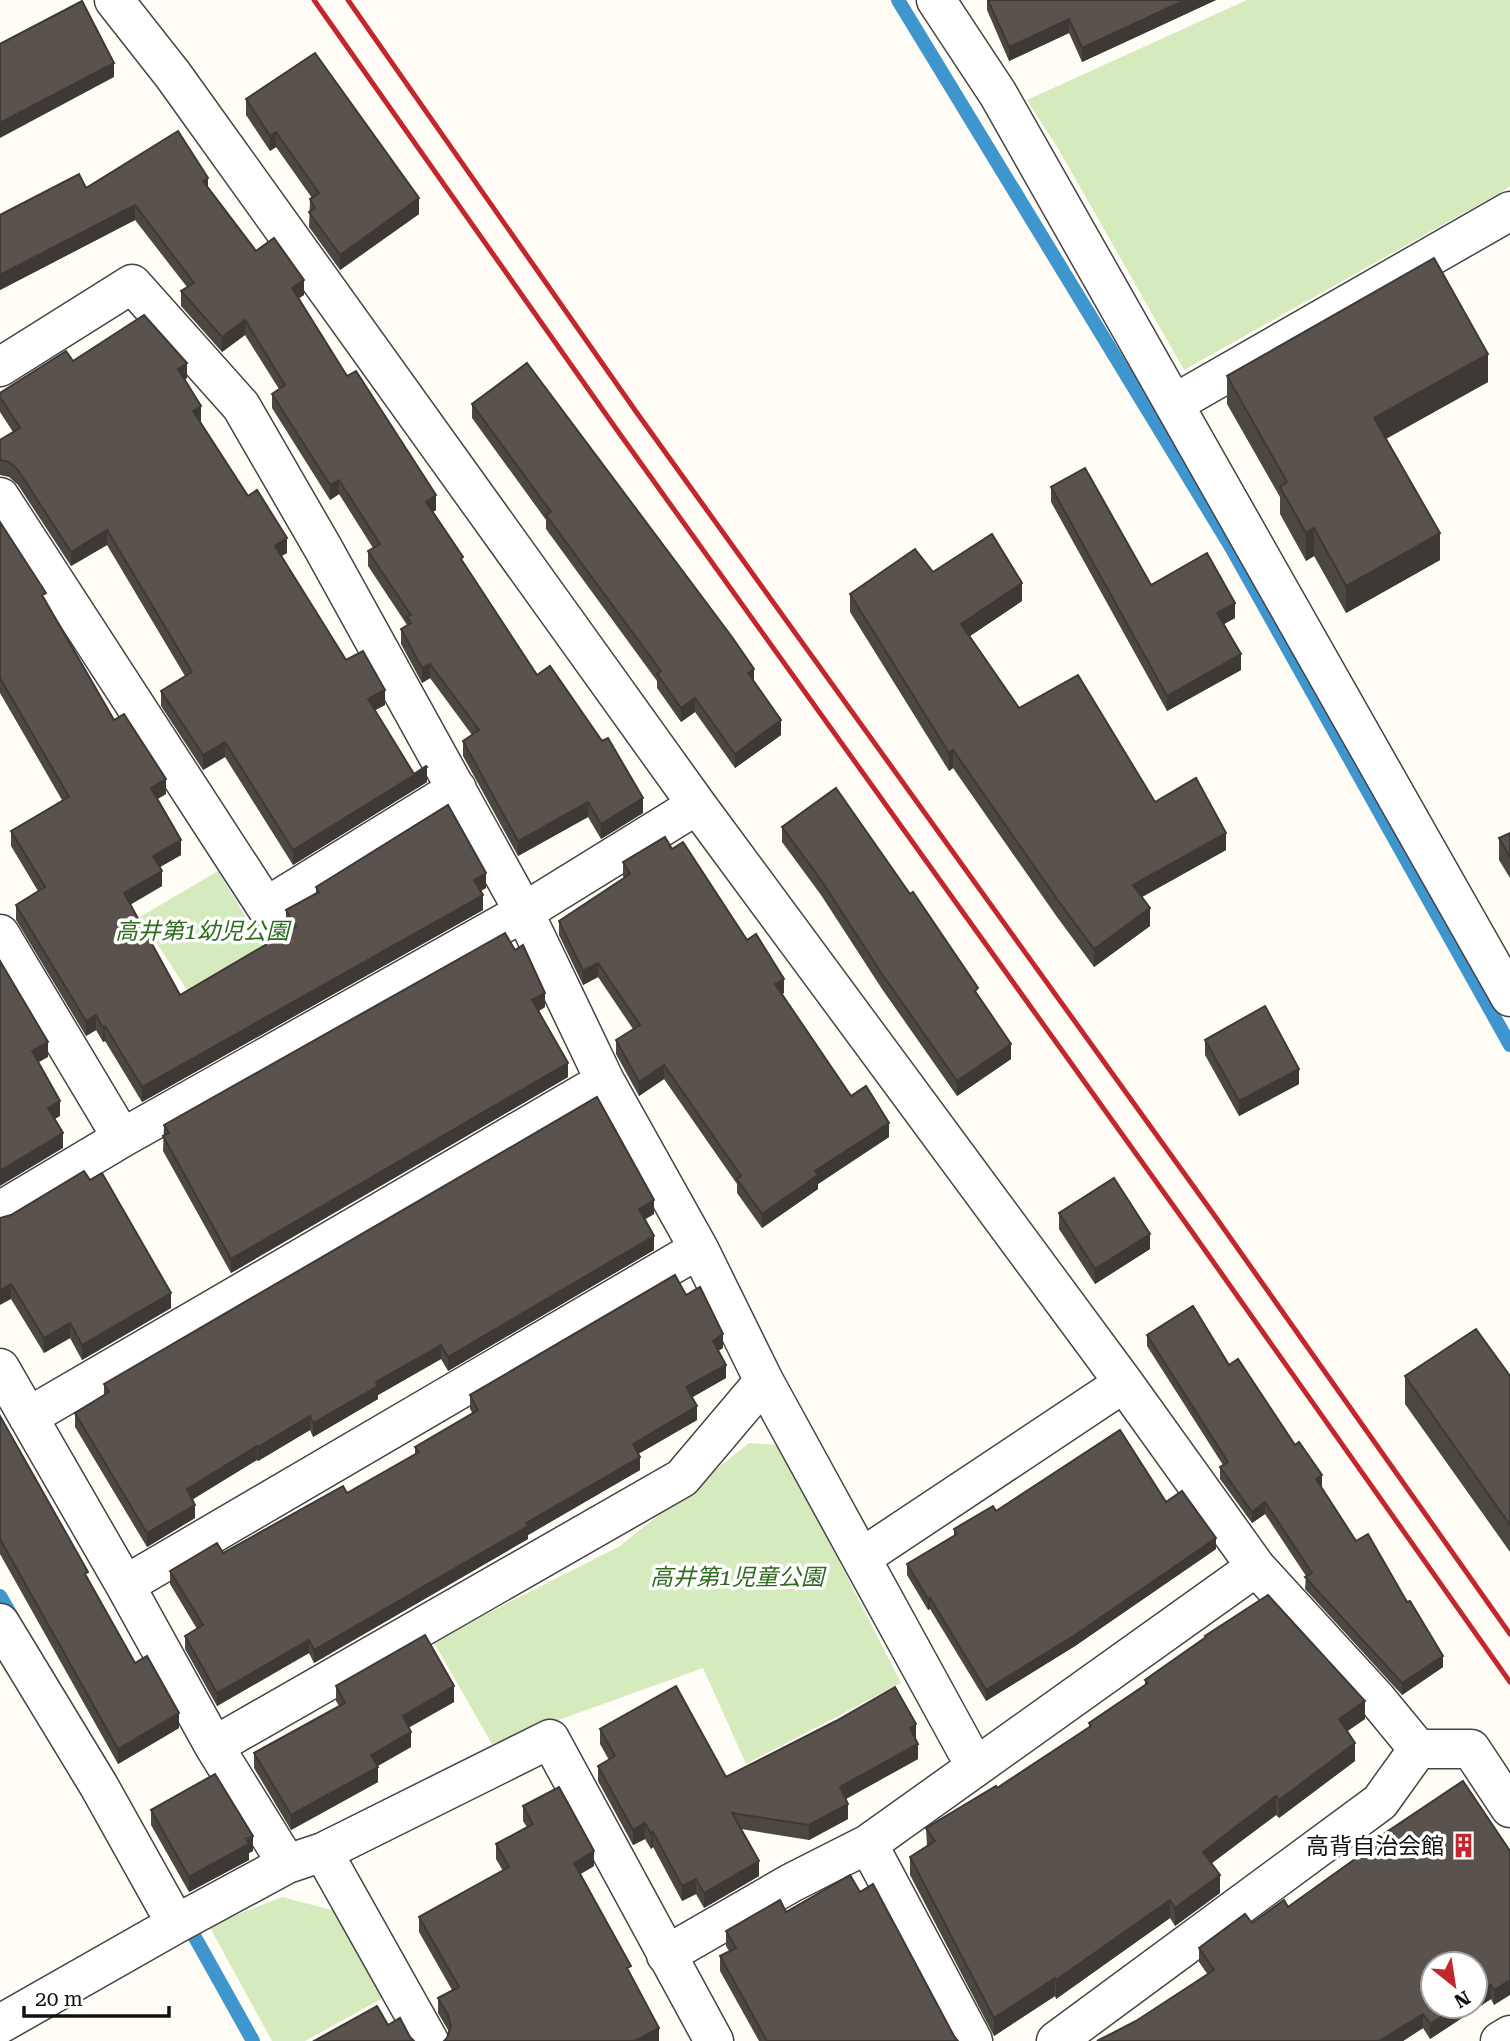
<svg xmlns="http://www.w3.org/2000/svg" width="1510" height="2041" font-family="'Roboto Serif','Noto Sans JP',serif">
  <style>
    .green { fill: #d5ebbd }
    .lines { fill: none; stroke-linecap: round; stroke-linejoin: round }
    .stream { stroke: #3f96cf; stroke-width: 14 }
    .minor-casing { stroke: #444; stroke-width: 41 }
    .minor { stroke: #fff; stroke-width: 38 }
    .rail { stroke: #c4262e; stroke-width: 5 }
    .wall { fill: #4d4742 }
    .shaded-wall { fill: #3f3936 }
    .building { fill: #5a524d; stroke: #3f3936; stroke-width: 2 }
    .labels { text-anchor: middle; dominant-baseline: central; stroke-width: 7; stroke-linejoin: round; paint-order: stroke }
    .park-label { font-size: 23px; font-style: italic; fill: #2f6b1f; stroke: #fff }
    .poi-label { font-size: 23px; fill: #111; stroke: #fff; text-anchor: end }
  </style>
  <rect width="100%" height="100%" fill="#fffdf5"/>
  <!-- green -->
  <path class="green" d="M1247,0H1510V187L1184,370L1059,150L1027,100Z
    M218,871L264,947L187,990L140,917Z
    M749,1443L780,1445L901,1683L746,1764L703,1668L492,1744L433,1641L620,1546Z
    M282,1897L336,1911L385,1997L305,2041H272L209,1926Z"/>
  <g class="lines">
    <!-- stream -->
    <path class="stream" d="M898,0L1231,547L1510,1045
      M0,1596L15,1622
      M192,1932L253,2041"/>
    <defs>
      <path id="minor" d="M114,0L173,75L697,805L1124,1383L1256,1567L1376,1698L1418,1749H1471L1510,1808
        M936,0L998,94L1510,997
        M0,367L132,284L241,406L323,548L524,912L605,1081L699,1249L764,1381L975,1766
        M1173,402L1191,394L1510,211
        M0,497L266,907L457,789
        M0,934L122,1138
        M0,1211L122,1138L524,912L697,805
        M0,1368L125,1585L214,1746L287,1864
        M28,1417L605,1081
        M861,1558L1124,1383
        M125,1585L699,1249
        M0,1623L99,1786L176,1924
        M214,1746L682,1478L764,1381
        M868,1844L973,2041
        M323,1852L429,2041
        M666,1955L791,1883L868,1844L1256,1567
        M0,2024L176,1924L287,1864L323,1852L550,1739L714,2041
        M1056,2041L1380,1802L1418,1749
        M1500,2041L1510,2035"/>
    </defs>
    <!-- minor casing -->
    <use href="#minor" class="minor-casing"/>
    <!-- minor -->
    <use href="#minor" class="minor"/>
    <!-- rail -->
    <path class="rail" d="M314,0L617,430L1190,1229L1510,1682
      M348,0L637,413L1217,1219L1510,1634"/>
  </g>
  <!-- wall -->
  <path class="wall" d="M987,0H1216L1082,62L1069,33L1009,61L987,10Z
    M246,99L419,214L340,270L309,227L310,199L312,198L276,147L270,151L246,115Z
    M86,188H208L256,251L304,295L299,298L347,376L436,510L433,512L463,563L537,675L643,813L601,839L588,817L518,856L463,756V741L472,735L430,678L422,683L401,644V629L407,626V625L368,566V551L373,548L339,494L330,500L272,408V394L279,389L245,335L222,352L181,306V291L187,287L135,220L0,290V215Z
    M73,361L187,378L184,380L201,421L200,422L248,496L287,553L281,556L346,660L385,705L375,710L414,774L427,782L293,865L225,757L203,770L161,706V691L185,676L107,545L71,566L18,485L9,477L0,475V440L13,432L0,412V393Z
    M1227,376L1488,382L1386,439L1440,560L1346,613L1314,556L1306,561L1280,514V497L1227,404Z
    M472,404L754,682L781,735L735,768L695,712L681,722L657,688V681L546,529V520L472,418Z
    M1051,487L1151,585L1235,618L1224,624L1241,670L1167,711L1051,502Z
    M0,522L114,720L166,794L157,799L181,855L160,867L162,886L130,905L180,995L289,931L286,925V910L316,893V887L486,888L481,891L483,910L142,1102L105,1041L103,1042L96,1030L86,1036L16,920V905L38,891L11,846V831L62,800L0,693Z
    M933,572L1022,601L970,636L1019,708L1226,850L1142,897L1150,926L1094,967L1057,917L953,768L949,771L850,612V594Z
    M782,827L978,996L1011,1059L957,1096L882,989L821,895L782,842Z
    M1510,833V878L1499,860V838Z
    M672,849L747,940L784,993L782,994L851,1096L889,1137L818,1184V1189L762,1228L737,1193V1184L664,1079L639,1096L616,1054V1040L633,1029L598,977L583,985L559,935V921L624,878L623,876V862Z
    M545,1007L539,1011L568,1077L231,1273L163,1151L164,1125Z
    M1205,1040L1299,1084L1239,1116L1205,1055Z
    M1059,1213L1150,1249L1095,1284L1059,1229Z
    M654,1214L645,1219L654,1250L448,1371L441,1359L378,1395V1399L313,1437L310,1430L258,1461L257,1460L192,1499L195,1518L147,1547L75,1427V1413L104,1395V1384Z
    M0,1218L171,1308L82,1360L70,1338L44,1353L11,1299Z
    M686,1295L723,1348L718,1351L726,1378L692,1397L697,1420L638,1454L640,1470L528,1535V1539L314,1663L309,1653L217,1706L185,1649V1636L197,1629L170,1584V1571L223,1553L347,1493L415,1454V1447L473,1414L470,1409V1395Z
    M1147,1335L1229,1365L1321,1487L1356,1541L1443,1667L1402,1695L1305,1589L1306,1576L1265,1514L1252,1523L1220,1479V1467L1223,1465L1147,1346Z
    M1405,1376H1510V1552L1405,1404Z
    M0,1416L88,1580L135,1663L179,1728L118,1764L0,1554Z
    M1166,1502L1216,1549L1075,1646L986,1701L930,1609L928,1610L907,1575V1564L954,1536V1529L996,1511Z
    M1205,1636L1365,1719L1347,1731L1355,1761L1279,1818L1276,1815L1211,1863L1220,1893L1175,1926L1170,1918L1056,1999L1055,1996L994,2036L910,1875V1857L927,1846L926,1828L997,1788L1089,1727V1723L1145,1685V1680L1205,1638Z
    M336,1686L454,1702L409,1727L411,1747L377,1766L378,1782L291,1830L254,1768V1753L339,1706L336,1701Z
    M600,1729L726,1777L916,1739L918,1759L846,1799L848,1819L809,1840L741,1829L759,1876L704,1908L696,1894L682,1901L653,1847L651,1849L645,1839L633,1845L598,1781V1766L609,1760L600,1744Z
    M523,1806L594,1866L580,1874L631,1975L659,2041L447,2038L449,2033L448,2030L438,2013V1998L452,1990L419,1932V1917L503,1871L496,1859V1844L527,1827L523,1821Z
    M151,1810L253,1851L249,1853V1860L189,1892L151,1825Z
    M1367,1845L1510,1851L1494,2005L1491,1999L1430,2039L1423,2028L1403,2041H1097L1136,2021L1208,1975L1199,1962V1948L1288,1907L1367,1850Z
    M860,1892L954,2036L958,2041H759L720,1971V1956L729,1951L726,1946V1931L786,1912Z"/>
  <!-- shaded-wall -->
  <path class="shaded-wall" d="M1185,0H1216L1082,62V48Z
    M1069,19V33L1009,61V47Z
    M114,63V77L0,138V123Z
    M276,132V147L270,151V136Z
    M208,178V193L203,181Z
    M419,198V214L340,270V255Z
    M135,205V220L0,290V275Z
    M304,280V295L292,303V288Z
    M245,320V335L222,352V337Z
    M1488,354V382L1374,445V418Z
    M187,363V378L178,384V369Z
    M201,406V421L193,426V411Z
    M339,480V494L330,500V485Z
    M436,495V510L426,516V502Z
    M1314,528V556L1306,561V533Z
    M107,530V545L71,566V552Z
    M1440,533V560L1346,613V586Z
    M287,538V553L275,560V546Z
    M1022,583V601L961,642V624Z
    M1235,603V618L1217,628V613Z
    M1241,654V670L1167,711V696Z
    M430,664V678L422,683V668Z
    M754,669V683L748,673Z
    M385,690V705L368,714V699Z
    M695,698V712L681,722V708Z
    M781,720V735L735,768V754Z
    M225,742V757L203,770V755Z
    M953,750V768L949,771V753Z
    M427,767V782L293,865V850Z
    M166,779V794L151,803V788Z
    M643,798V813L601,839V824Z
    M588,802V817L518,856V841Z
    M1226,833V850L1133,902V885Z
    M181,840V855L153,871V856Z
    M162,871V886L124,908V893Z
    M486,873V888L474,894V880Z
    M483,895V910L142,1102V1087Z
    M1150,908V926L1094,967V949Z
    M598,963V977L583,985V971Z
    M784,979V993L775,998V984Z
    M545,993V1007L532,1015V1000Z
    M96,1015V1030L86,1036V1021Z
    M105,1026V1041L103,1042V1028Z
    M48,1042V1057L32,1066V1051Z
    M1011,1044V1059L957,1096V1081Z
    M568,1063V1077L231,1273V1259Z
    M664,1065V1079L639,1096V1082Z
    M1299,1069V1084L1239,1116V1101Z
    M60,1101V1116L48,1123V1108Z
    M889,1123V1137L818,1184V1189L762,1228V1214L815,1171Z
    M63,1133V1148L0,1186V1171Z
    M654,1200V1214L639,1223V1209Z
    M1150,1234V1249L1095,1284V1269Z
    M654,1236V1250L448,1371V1357Z
    M11,1284V1299L0,1305V1291Z
    M171,1293V1308L82,1360V1345Z
    M70,1323V1338L44,1353V1338Z
    M723,1334V1348L713,1354V1341Z
    M441,1345V1359L378,1395V1399L313,1437V1423L376,1382Z
    M726,1365V1378L686,1401V1387Z
    M697,1406V1420L633,1457V1444Z
    M310,1416V1430L258,1461V1447Z
    M257,1446V1460L187,1503V1489Z
    M640,1457V1470L528,1535V1539L314,1663V1650L526,1523Z
    M1322,1475V1487L1316,1479Z
    M1265,1502V1514L1252,1523V1512Z
    M195,1505V1518L147,1547V1533Z
    M1216,1538V1549L1075,1646L986,1701V1690Z
    M930,1598V1609L928,1610V1599Z
    M309,1640V1653L217,1706V1693Z
    M1443,1656V1667L1402,1695V1683Z
    M454,1686V1702L403,1731V1716Z
    M1365,1701V1719L1339,1737V1719Z
    M179,1713V1728L118,1764V1749Z
    M916,1724V1740L910,1728Z
    M411,1732V1747L371,1770V1755Z
    M1355,1743V1761L1279,1818V1800Z
    M918,1744V1759L840,1802V1787Z
    M378,1767V1782L291,1830V1815Z
    M1276,1796V1815L1203,1870V1852Z
    M848,1804V1819L809,1840V1825Z
    M645,1823V1839L633,1845V1830Z
    M653,1832V1847L651,1849V1834Z
    M253,1836V1851L249,1853V1860L189,1892V1877Z
    M594,1851V1866L574,1878V1863Z
    M759,1861V1876L704,1908V1893Z
    M1220,1875V1893L1175,1926V1908Z
    M696,1879V1894L682,1901V1886Z
    M1170,1900V1918L1056,1999V1980Z
    M1055,1978V1996L994,2036V2018Z
    M1510,1980V1995L1494,2005V1990Z
    M1491,1985V1999L1430,2039V2024L1458,2006H1475V1995Z
    M1423,2014V2028L1403,2041H1379Z
    M659,2028V2041H635Z"/>
  <!-- building -->
  <path class="building" d="M988,0H1185L1082,48L1069,19L1009,47Z
    M82,1L114,63L0,123V44Z
    M315,53L419,198L340,255L309,212L315,208L310,199L319,193L276,132L270,136L246,99Z
    M178,131L208,178L203,181L256,251L274,238L304,280L292,288L347,376L356,371L436,495L426,502L463,557L461,559L537,675L550,666L602,741L608,738L643,798L601,824L588,802L518,841L463,741L479,730L430,664L422,668L401,629L411,623L407,617L411,615L368,551L380,544L339,480L330,485L272,394L285,385L245,320L222,337L181,291L194,283L135,205L0,275V215L79,174L86,188Z
    M1434,258L1488,354L1374,418L1440,533L1346,586L1314,528L1306,533L1280,487L1287,482L1227,376Z
    M144,315L187,363L178,369L201,406L193,411L248,496L257,490L287,538L275,546L346,660L363,651L385,690L368,699L414,774L426,766L427,767L293,850L225,742L203,755L161,691L192,672L107,530L71,552L18,470L9,462L0,460V440L20,428L0,397V393L66,351L73,361Z
    M527,363L732,637L754,669L748,673L781,720L735,754L695,698L681,708L657,674L661,671L546,515L551,512L472,404Z
    M1085,468L1151,585L1207,553L1235,603L1217,613L1241,654L1167,696L1051,487Z
    M0,522L46,593L42,595L114,720L124,714L166,779L151,788L181,840L153,856L162,871L124,893L180,995L296,927L286,910L319,892L316,887L448,805L486,873L474,880L483,895L142,1087L105,1026L103,1028L96,1015L86,1021L16,905L45,887L11,831L69,797L0,678Z
    M992,534L1022,583L961,624L1019,708L1078,675L1155,802L1196,778L1226,833L1133,885L1150,908L1094,949L1057,899L953,750L949,753L850,594L915,549L933,572Z
    M836,788L910,894L913,892L978,988L975,991L1011,1044L957,1081L882,974L821,880L782,827Z
    M1510,833V857L1499,838Z
    M665,837L672,849L683,842L747,940L756,934L784,979L775,984L851,1096L866,1086L889,1123L815,1171L818,1175L762,1214L737,1179L741,1176L664,1065L639,1082L616,1040L640,1025L598,963L583,971L559,921L630,874L623,862Z
    M505,933L515,950L523,945L545,993L532,1000L568,1063L231,1259L163,1136L169,1133L164,1125Z
    M0,961L48,1042L32,1051L60,1101L48,1108L63,1133L0,1171Z
    M1265,1006L1299,1069L1239,1101L1205,1040Z
    M597,1097L654,1200L639,1209L654,1236L448,1357L441,1345L376,1382L378,1386L313,1423L310,1416L258,1447L257,1446L187,1489L195,1505L147,1533L75,1413L109,1392L104,1384Z
    M84,1171L90,1180L102,1173L171,1293L82,1345L70,1323L44,1338L11,1284L0,1291V1218L11,1215Z
    M1114,1178L1150,1234L1095,1269L1059,1213Z
    M675,1275L686,1295L700,1287L723,1334L713,1341L726,1365L686,1387L697,1406L633,1444L640,1457L526,1523L528,1526L314,1650L309,1640L217,1693L185,1636L203,1625L170,1571L217,1543L223,1553L343,1486L347,1493L419,1452L415,1447L478,1410L470,1395Z
    M1193,1306L1229,1365L1238,1359L1295,1445L1299,1442L1322,1475L1316,1479L1356,1541L1368,1534L1407,1602L1410,1601L1443,1656L1402,1683L1305,1577L1312,1573L1265,1502L1252,1512L1220,1467L1228,1462L1147,1335Z
    M1476,1329L1510,1376V1525L1405,1376Z
    M0,1416L88,1572L85,1574L135,1663L147,1656L179,1713L118,1749L0,1539Z
    M1120,1430L1166,1502L1182,1491L1216,1538L1075,1635L986,1690L930,1598L928,1599L907,1564L957,1534L954,1529L993,1506L996,1511Z
    M1268,1595L1365,1701L1339,1719L1355,1743L1279,1800L1276,1796L1203,1852L1220,1875L1175,1908L1170,1900L1056,1980L1055,1978L994,2018L910,1857L935,1841L926,1828L996,1786L997,1788L1091,1726L1089,1723L1148,1683L1145,1680L1206,1637L1205,1636Z
    M425,1635L454,1686L403,1716L411,1732L371,1755L378,1767L291,1815L254,1753L345,1703L336,1686Z
    M676,1686L726,1777L836,1721L895,1687L916,1724L910,1728L918,1744L840,1787L848,1804L809,1825L732,1813L759,1861L704,1893L696,1879L682,1886L653,1832L651,1834L645,1823L633,1830L598,1766L615,1756L600,1729Z
    M215,1774L253,1836L246,1839L249,1844L189,1877L151,1810Z
    M1463,1781L1510,1851V1980L1494,1990L1491,1985L1475,1995V1964H1433V2006H1458L1430,2024L1423,2014L1379,2041H1097L1136,2021L1214,1970L1199,1948L1245,1914L1252,1923L1284,1900L1288,1907L1369,1849L1367,1845Z
    M559,1787L594,1851L574,1863L631,1966L627,1968L659,2028L635,2041H444L447,2038L451,2026L448,2015L438,1998L459,1987L419,1917L509,1867L496,1844L533,1824L523,1806Z
    M850,1875L860,1892L873,1884L954,2036L958,2041H767L720,1956L736,1948L726,1931L780,1900L786,1912Z
    M377,2006L388,2025L400,2018L410,2037L414,2041H314Z"/>
  <!-- icons -->
  <defs>
    <symbol id="building-bare" viewBox="-9 -9 18 18"><path d="M-4-6H4V6H1V3H-1V6H-4ZM-2.5-4.3h1.7v1.8h-1.7ZM.8-4.3h1.7v1.8H.8ZM-2.5-1h1.7V.8h-1.7ZM.8-1h1.7V.8H.8Z" fill="#c4262e" stroke="#fff" stroke-width="2.5" paint-order="stroke"/></symbol>
  </defs>
  <g fill-rule="evenodd">
    <use href="#building-bare" x="1446" y="1828" width="35" height="35"/>
  </g>
  <g class="labels">
    <!-- park labels -->
    <g class="park-label">
      <text x="202" y="931">高井第1幼児公園</text>
      <text x="737" y="1577">高井第1児童公園</text>
    </g>
    <!-- poi labels -->
    <g class="poi-label">
      <text x="1444" y="1846">高背自治会館</text>
    </g>
  </g>
  <!-- north arrow -->
  <g transform="translate(1454 1985) rotate(150)"><circle r="33" fill="#ffffff" stroke="#a0a0a0" stroke-width="2"/>
  <path d="M0-5L12 26L0 18L-12 26Z" fill="#c4262e"/>
  <text y="-10" font-size="19" font-weight="bold" text-anchor="middle" fill="#111111">N</text>
  </g>
  <!-- scale -->
  <path d="M24 2006v10h145v-10" fill="none" stroke="#111111" stroke-width="3.5"/>
  <text x="35" y="2006" font-size="21" fill="#111111" stroke="#ffffff" stroke-width="5" paint-order="stroke">20 m</text>
</svg>
